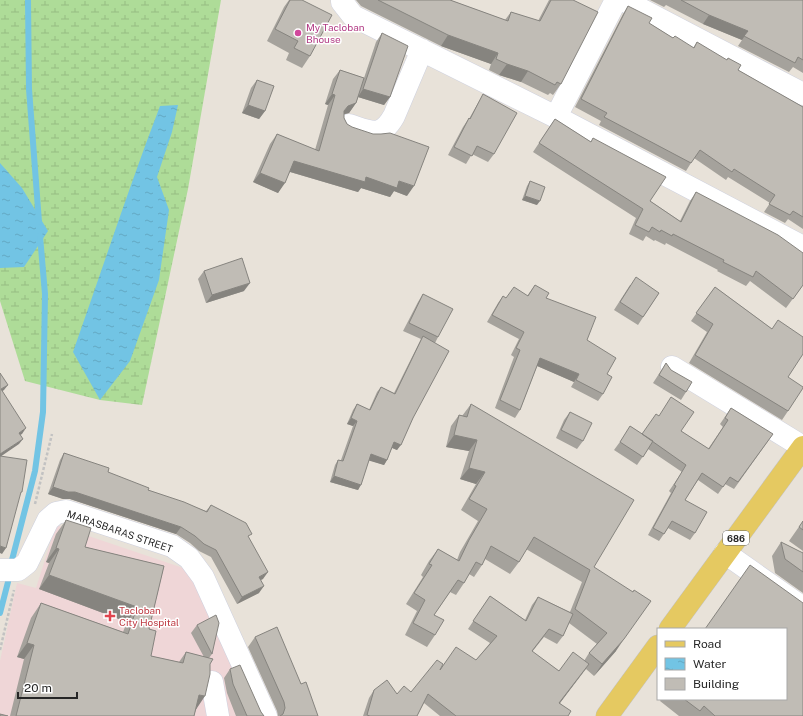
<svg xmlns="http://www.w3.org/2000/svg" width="803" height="716" font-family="'Public Sans',sans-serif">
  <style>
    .medical { fill: #efd6d7 }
    .wetland { fill: url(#wetland-marsh) }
    .water { fill: url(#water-ripples) }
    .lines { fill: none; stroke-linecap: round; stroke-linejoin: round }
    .stream { stroke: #72c4e4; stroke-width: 6 }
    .minor-casing { stroke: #ced1df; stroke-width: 23 }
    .major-casing { stroke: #c2c2c2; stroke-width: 23 }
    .path { stroke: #c2c2c2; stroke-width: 2.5; stroke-dasharray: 3 2; stroke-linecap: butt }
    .minor { stroke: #fff; stroke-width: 22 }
    .major { stroke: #e5c961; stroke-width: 22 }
    .wall { fill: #a5a29c; fill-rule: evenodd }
    .shaded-wall { fill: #86847f }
    .building { fill: #c0bcb5; stroke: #86847f }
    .hotel-dot { fill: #d1479c; stroke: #fff; stroke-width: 1.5 }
    .health-dot { fill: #e0444e; stroke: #fff; stroke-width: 1.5 }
    .labels { text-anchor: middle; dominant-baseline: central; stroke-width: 3; stroke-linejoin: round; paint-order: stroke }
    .shield { fill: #fff; stroke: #676767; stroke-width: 1 }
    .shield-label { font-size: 9px; font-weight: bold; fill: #262626 }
    .hotel-label { font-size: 10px; fill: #b23c85; stroke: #fff; text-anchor: start }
    .street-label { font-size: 10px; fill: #262626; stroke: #fff }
    .health-label { font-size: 10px; fill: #be3a42; stroke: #fff; text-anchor: start }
  </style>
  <defs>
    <pattern id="wetland-marsh" width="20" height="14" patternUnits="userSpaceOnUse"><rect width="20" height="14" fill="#aedc98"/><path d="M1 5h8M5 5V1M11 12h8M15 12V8" fill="none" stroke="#96bd83"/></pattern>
    <pattern id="water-ripples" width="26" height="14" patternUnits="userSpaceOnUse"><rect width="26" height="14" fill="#72c4e4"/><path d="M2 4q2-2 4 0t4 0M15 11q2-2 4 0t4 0" fill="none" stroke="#63a8c3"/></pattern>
  </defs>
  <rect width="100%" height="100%" fill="#e8e2d9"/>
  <!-- medical -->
  <path class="medical" d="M56,525L189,570L256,716H0V661L17,583L36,588Z"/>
  <!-- wetland -->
  <path class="wetland" d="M0,0H221L188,189L142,405L100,400L25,381L0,301Z"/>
  <!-- water -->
  <path class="water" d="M178,105L172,132L157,177L169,210L159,280L130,361L100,400L73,352C102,270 129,187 160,106Z
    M0,163L22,188L48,231L24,267L0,268Z"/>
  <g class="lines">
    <!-- stream -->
    <path class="stream" d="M28,0L29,89L39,222
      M12,560L35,471L43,412L45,294L40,236
      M0,613L8,582"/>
    <defs>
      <path id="minor" d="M342,0V2L353,16L556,117L803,247
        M623,0L803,94
        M556,117L616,0
        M349,125C371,132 381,139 394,116L422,50
        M672,367L803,447
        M725,553L803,608
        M0,570H18L27,563L48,520L56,513L66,511L172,546L189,558L203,577L266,716
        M212,682L218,716"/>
      <path id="major" d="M670,629L803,447
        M607,716L658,646"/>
    </defs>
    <!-- minor casing -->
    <use href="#minor" class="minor-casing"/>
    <!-- major casing -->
    <use href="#major" class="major-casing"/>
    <!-- path -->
    <path class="path" d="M35,504L52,434
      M0,650L14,590"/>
    <!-- minor -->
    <use href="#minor" class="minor"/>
    <!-- major -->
    <use href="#major" class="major"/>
  </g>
  <!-- wall -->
  <path class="wall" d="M289,0H302L310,56L302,68L286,60L289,53L267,41L284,7Z
    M356,0H450L505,20L511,12L538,21L549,0H573L561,84L553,95L550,93L548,95L521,82L499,75L489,70L491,64L441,46L361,6Z
    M650,0H803V73L793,67L789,72L738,46L742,40L703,24L666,5L664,7Z
    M628,6L649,23L673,38L693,48L697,42L738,70L803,107V229L788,219L785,223L764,212L770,203L728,177L726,180L694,158L686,171L599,125L601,121L575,107L623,14Z
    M382,33L390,97L384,105L358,97L356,103L349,113L344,114V118L347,124L407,196L394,191L390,197L361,188L358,192L290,172L278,193L253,182L270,144L277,134L315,150L328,105L325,104L333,79L340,70L364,78L376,42Z
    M257,80L265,111L259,119L242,113L251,88Z
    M483,94L494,154L488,162L472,154L466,164L448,155L463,127L469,118V119L478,103Z
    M555,119L591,142L593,138L650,201L680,221L690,201L696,192L803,285L786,308L750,281L746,286L717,271L718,270L666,243L665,245L655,240L654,241L646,236L643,241L629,234L636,218L533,152Z
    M530,181L537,205L522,200L527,186Z
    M204,271L244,291L206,303L198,279Z
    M535,285L546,298L587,340L607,374L603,394L598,401L571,387L574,382L537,366L520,410L515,418L495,408L514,357L511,355L519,339L487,322L498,303L503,296L506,298L527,296Z
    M630,285L659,293L638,325L614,310Z
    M715,287L772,329L788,377V411L782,420L689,363L707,332L691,321Z
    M423,294L438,337L435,343L413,418L397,450L392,448L387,460L384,465L369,460L358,490L330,482L335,465L338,460H341L353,426L347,424L353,410L357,404L369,410L377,392L381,387L394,393L421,339L403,331L418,302Z
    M666,363L686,392L681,400L653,383Z
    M471,404L594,567L616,651L594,676L586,669L560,703L568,716H440L424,703L417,716H363L369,698L374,690L397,694L411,692L441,669L476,660L490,643L468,629L490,596L525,620L532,605L538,597L570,612L582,582L526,549L519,562L510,574L485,559L482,565L474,577L469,574L464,583L456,595L450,592L434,615L435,635L427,647L405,635L417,611L406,604L423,577L421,575L429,561L438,549L457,560L460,552L478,521L461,510L476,484L460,479L469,451L446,447L451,426L459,415L462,416ZM569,623L597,644L589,653L584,661L559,671L532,652L544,637L557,644L563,636Z
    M731,408L773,434L734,489L725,484L718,494L698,480L685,500L695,533L690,540L668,528L659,541L648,535L671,493L669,491L682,472L648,449L637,465L614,450L625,435L630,426L642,434L681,431L708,449L723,427L720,424Z
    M570,412L583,441L577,449L556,438L564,420Z
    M64,453L148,490L206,511L211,505L249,538L263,579L260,580L259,593L237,604L211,557L199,551L190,543L176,534L70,499H63L48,494L60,460Z
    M66,520L85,547L164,566L149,629L151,656L179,662L186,652L204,657L191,633L197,625L212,654L209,658L210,664L194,716H10L24,659L17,657L31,618L41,603L123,632L127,622L39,589L49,563L46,562L56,534Z
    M803,521V551L789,541Z
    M781,542L802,553L803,551V593L775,573L772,556Z
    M255,637L301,684L318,716H278L277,711L248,647Z
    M230,669L261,712L264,716H236L227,693L224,678Z
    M661,699H786L803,716H679L660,701Z"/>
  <!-- shaded-wall -->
  <path class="shaded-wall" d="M709,15L748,31L742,40L703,24Z
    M448,35L498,53L491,64L441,46Z
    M507,64L528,71L521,82L499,75Z
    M363,89L390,97L384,105L358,97Z
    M332,94L335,95L328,105L325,104Z
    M356,103L349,113L341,115L348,106Z
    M248,105L265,111L259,119L242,113Z
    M294,161L366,177L399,181L414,186L407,196L394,191L390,197L361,188L358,192L287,171Z
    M260,173L285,183L278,193L253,182Z
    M525,196L540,201L537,205L522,200Z
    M250,283L244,291L206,303L212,295Z
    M540,358L579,374L574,382L535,365Z
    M8,385L4,390L0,393L1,389Z
    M351,418L357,421L353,426L347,424Z
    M26,428L22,434L15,438L19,433Z
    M454,435L477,440L469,451L446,447Z
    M23,439L19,444L0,457V454Z
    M394,442L401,445L397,450L390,447Z
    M371,454L387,460L384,465L367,460Z
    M469,468L485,472L476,484L460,479Z
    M334,476L361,485L358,490L330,482Z
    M53,487L75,492L181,527L176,534L70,499H63L48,494Z
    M0,546L6,548L2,554L0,553Z
    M56,548L59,549L49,563L46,562Z
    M268,572L263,579L254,583L259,577Z
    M49,575L137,607L127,622L39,589Z
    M264,586L259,593L237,604L242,597Z
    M624,639L616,651L594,676L602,664Z
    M27,643L34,645L24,659L17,657Z
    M589,664L583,672L554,711L559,703Z
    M199,695L205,696L195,711Z"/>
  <!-- building -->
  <path class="building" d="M290,0H302L332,15L310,56L294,48L298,41L275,29Z
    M378,0H450L508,21L511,12L540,21L551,0H573L598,12L561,84L557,82L555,85L528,71L507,64L496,59L498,53L448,35Z
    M681,0H803V60L798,57L795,63L744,36L748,31L709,15Z
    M628,6L652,18L649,23L673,38L675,36L694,48L697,42L727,60L728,58L741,65L738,70L803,107V217L793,211L790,215L769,204L775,195L734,169L732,172L700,150L691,163L604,117L607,113L581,99Z
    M382,33L408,46L390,97L363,89Z
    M340,70L364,78L356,103L348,106L344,111V118L347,124L352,127L373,134H381L390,133L429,147L414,186L399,181L397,188L366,177L365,182L294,161L285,183L260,173L277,134L319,151L335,95L332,94Z
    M257,80L274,86L265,111L248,105Z
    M483,94L517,113L494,154L477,146L472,156L454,147L469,118L470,119Z
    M555,119L591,142L593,138L666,177L650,201L681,222L696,192L778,235L803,253V285L793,299L756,271L753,277L723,262L724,260L673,234L672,236L661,230L660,232L652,227L649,232L635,225L643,209L539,143Z
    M530,181L545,187L540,201L525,196Z
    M242,258L250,283L212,295L204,271Z
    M636,277L659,293L643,317L620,302Z
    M535,285L549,293L546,298L596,317L587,340L616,358L607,374L612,377L603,394L576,380L579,374L540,358L520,410L500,400L520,350L516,348L524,332L492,315L503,296L506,298L514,287L528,296Z
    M715,287L772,329L778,320L803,337V354L788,377L803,387V388L788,411L695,355L713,324L696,313Z
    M423,294L453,309L438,337L409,323Z
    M423,336L449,351L413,418L401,445L394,442L387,460L371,454L361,485L334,476L338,460L343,461L357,421L351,418L357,404L370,410L381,387L395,394Z
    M666,363L671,370L692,382L686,392L659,375Z
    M0,373L8,385L1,389L26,428L19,433L23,439L0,454Z
    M671,397L694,412L681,431L709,449L728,420L725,418L731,408L773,434L738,482L730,477L723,487L702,473L685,500L707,512L695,533L672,521L664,534L653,528L676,486L674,485L686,465L642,434L656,414L659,416Z
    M471,404L634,500L594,567L633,592L634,590L651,601L624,639L602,664L589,653L607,633L575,609L590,570L534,537L519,562L491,546L482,565L476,562L464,583L458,580L434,615L444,620L435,635L413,623L425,600L414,593L432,565L429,564L438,549L459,561L469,540L487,509L469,499L485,472L469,468L477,440L454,435L459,415L467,417Z
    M570,412L592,423L583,441L561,430Z
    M630,426L653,441L643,457L620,442Z
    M64,453L109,468L108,472L149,488L148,490L184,502L207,512L211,505L246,523L252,534L248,536L268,572L259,577L264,586L242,597L216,550L204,544L195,536L181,527L75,492H68L53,487Z
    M0,456L27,460L22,492H21L6,548L0,546Z
    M66,520L91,528L85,547L164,566L149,629L156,631L151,656L183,663L186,652L213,659L210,664V674L205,696L199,695L194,716H16L34,645L27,643L41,603L128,634L137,607L49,575L59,549L56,548Z
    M803,521V530L799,527Z
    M781,542L803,553V572L785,559Z
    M750,565L803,603V716H715L704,706L700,711L684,699H786V629H705Z
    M490,596L526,621L538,597L573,614L563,636L549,629L532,651L559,671L573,652L589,664L559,703L571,711L568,716H456L428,694L417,716H370L367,715L374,690L387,680L397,694L404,686L411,692L437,660L443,664L440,670L456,647L476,660L497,636L473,621Z
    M216,615L219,623L212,654L197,625Z
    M277,627L301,684L306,682L318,716H280L283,714L285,708L284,702L255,637Z
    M240,665L261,712L264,716H247L233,684L230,669Z
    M0,714L8,716H0Z"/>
  <!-- markers -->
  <circle class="hotel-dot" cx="298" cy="33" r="4"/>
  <path class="health-dot" d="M108 610h4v4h4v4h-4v4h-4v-4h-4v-4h4z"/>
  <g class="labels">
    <!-- shield labels -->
    <rect class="shield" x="723" y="531" width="26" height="14" rx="3"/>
    <g class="shield-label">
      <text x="736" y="538">686</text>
    </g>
    <!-- hotel labels -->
    <g class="hotel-label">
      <text x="306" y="27">My Tacloban<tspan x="306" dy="12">Bhouse</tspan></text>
    </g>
    <!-- street labels -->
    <g class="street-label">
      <text transform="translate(120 531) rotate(19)">MARASBARAS STREET</text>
    </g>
    <!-- health labels -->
    <g class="health-label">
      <text x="119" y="610">Tacloban<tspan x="119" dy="12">City Hospital</tspan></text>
    </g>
  </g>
  <!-- legend -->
  <rect x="657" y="628" width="130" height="72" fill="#ffffff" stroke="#a8a8a8"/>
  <rect x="665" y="641" width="20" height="6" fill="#e5c961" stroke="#a8a8a8"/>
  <text x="693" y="648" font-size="12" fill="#262626">Road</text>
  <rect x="665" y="658" width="20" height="12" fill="url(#water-ripples)" stroke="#a8a8a8"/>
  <text x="693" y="668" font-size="12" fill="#262626">Water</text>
  <rect x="665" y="678" width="20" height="12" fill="#c0bcb5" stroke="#a8a8a8"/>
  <text x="693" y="688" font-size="12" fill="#262626">Building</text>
  <!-- scale -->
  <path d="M18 692v6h59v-6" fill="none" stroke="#262626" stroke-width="2"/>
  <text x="24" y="692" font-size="12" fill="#262626" stroke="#ffffff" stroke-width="3" paint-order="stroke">20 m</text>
</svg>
